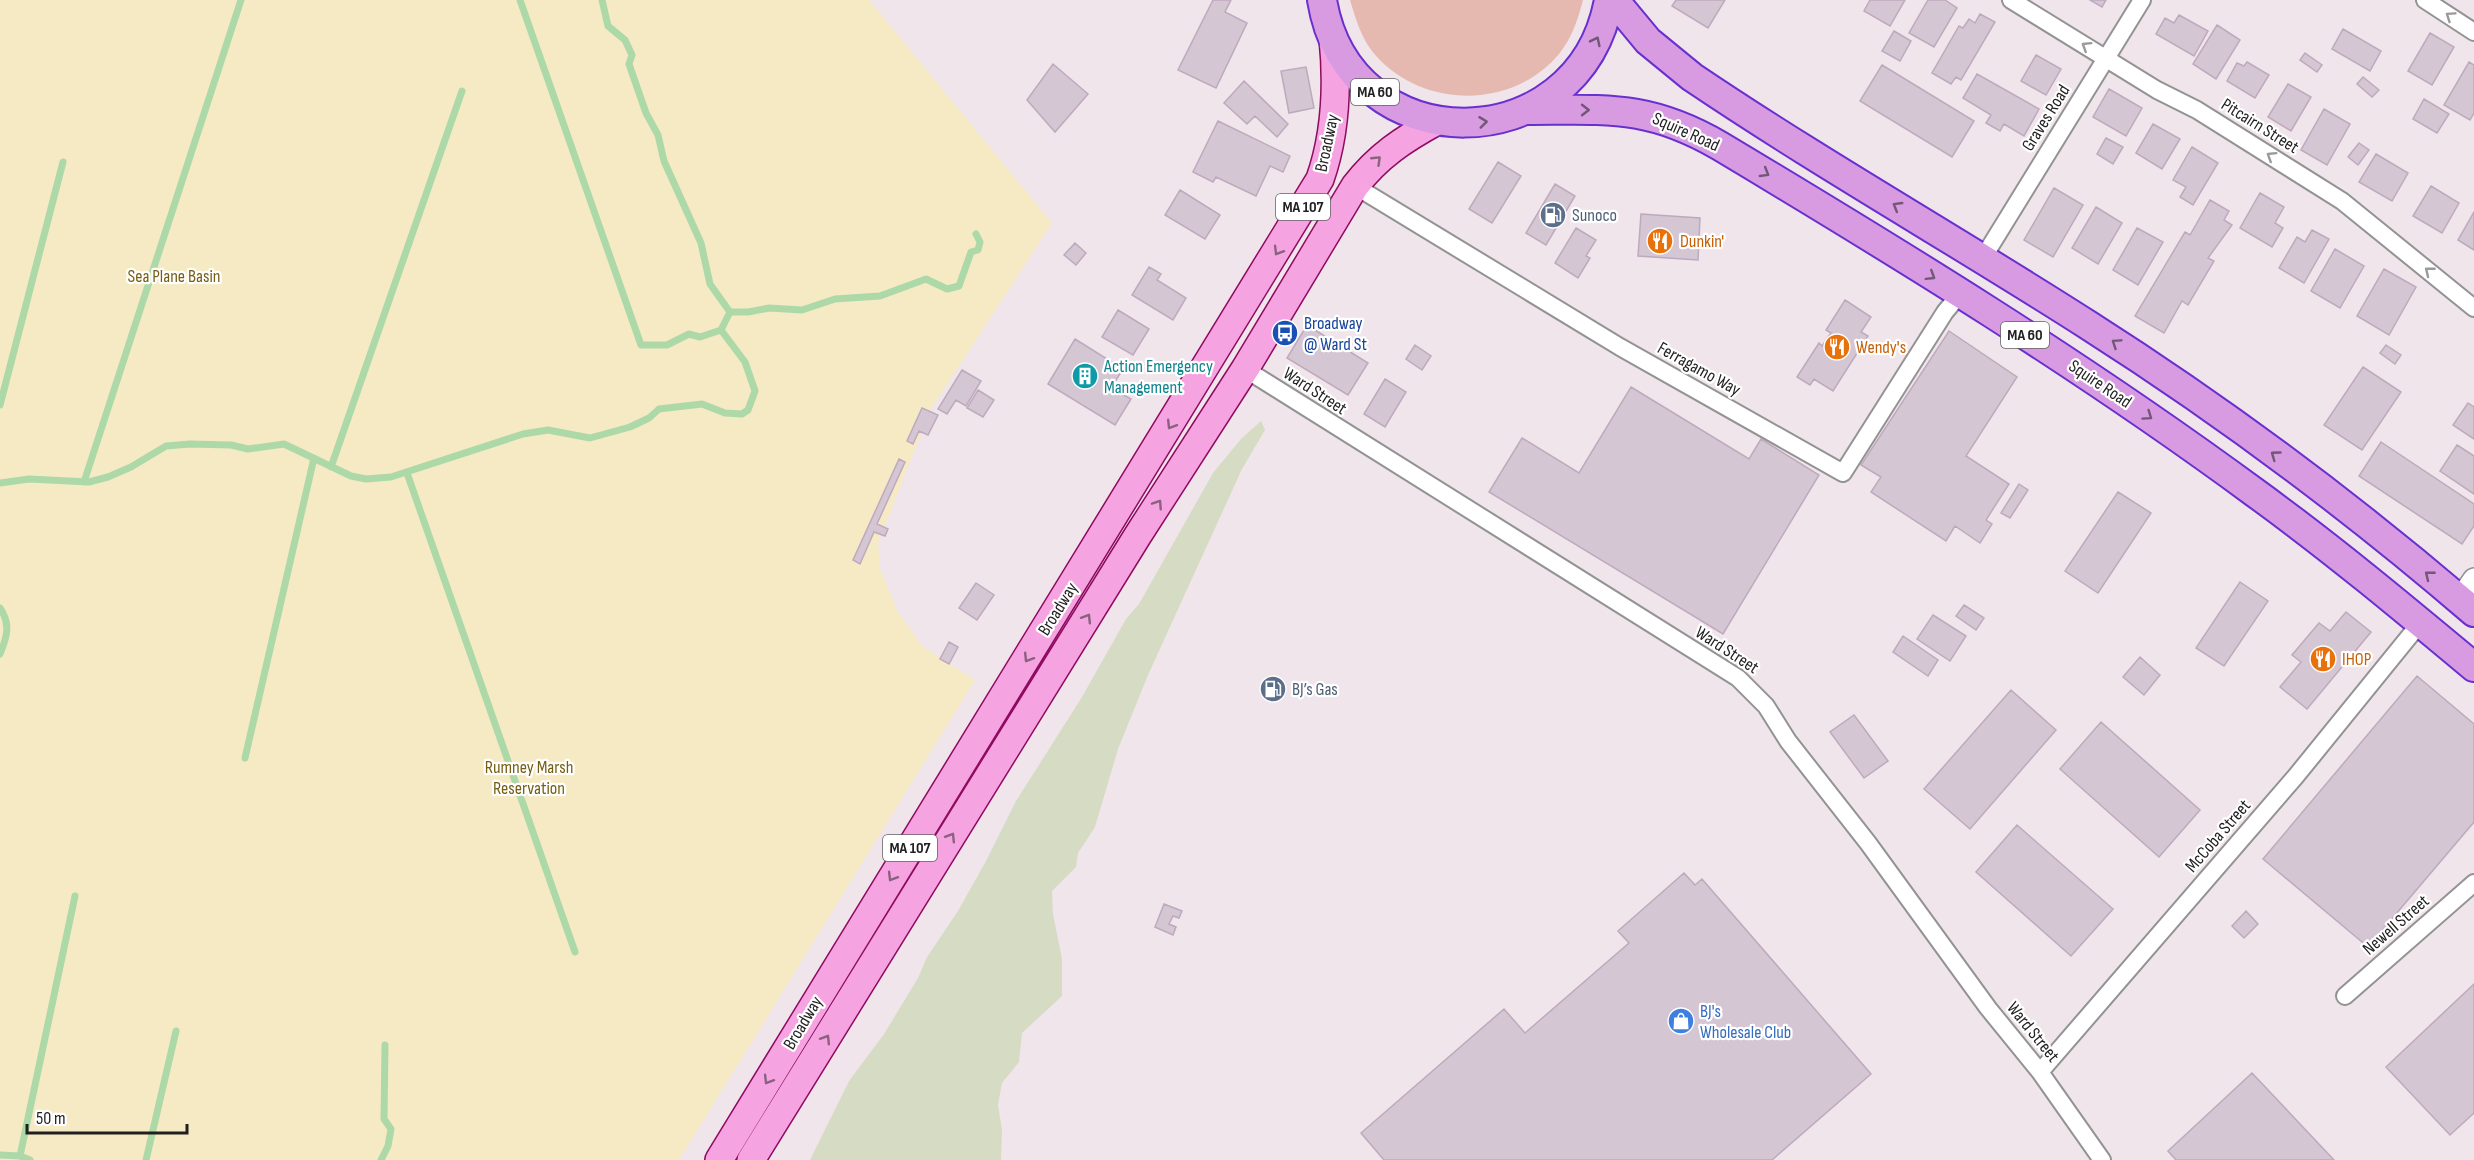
<svg xmlns="http://www.w3.org/2000/svg" width="2474" height="1160" font-family="'Sofia Sans Condensed',sans-serif">
  <style>
    .grass { fill: #e5b9af }
    .wetland { fill: #d6dcc3 }
    .park { fill: #f6eac5 }
    .lines { fill: none; stroke-linecap: round; stroke-linejoin: round }
    .stream { stroke: #add9a9; stroke-width: 7 }
    .building { fill: #d5c6d3; stroke: #bfa9bd; stroke-width: 1.5 }
    .minor-casing { stroke: #939393; stroke-width: 20 }
    .tertiary-casing { stroke: #939393; stroke-width: 24 }
    .primary-casing { stroke: #8f0a60; stroke-width: 30 }
    .trunk-casing { stroke: #6730cf; stroke-width: 32 }
    .minor { stroke: #fff; stroke-width: 16 }
    .tertiary { stroke: #fff; stroke-width: 21 }
    .primary { stroke: #f6a4e1; stroke-width: 27 }
    .trunk { stroke: #d89be1; stroke-width: 28 }
    .oneway { stroke: #9a9a9a }
    .oneway2 { stroke: #725776 }
    .oneway3 { stroke: #8a6280 }
    .labels { text-anchor: middle; dominant-baseline: central; stroke-width: 4.5; stroke-linejoin: round; paint-order: stroke }
    .shield { fill: #fff; stroke: #626262; stroke-width: 1.5 }
    .shield-label { font-size: 16px; font-weight: bold; fill: #1f1f1f }
    .street-label { font-size: 18px; fill: #1f1f1f; stroke: #fff }
    .service-label { font-size: 18px; fill: #4e5e75; stroke: #fff; text-anchor: start }
    .food-label { font-size: 18px; fill: #c56008; stroke: #fff; text-anchor: start }
    .park-label { font-size: 18px; fill: #765f13; stroke: #fff }
    .transit-label { font-size: 18px; fill: #164399; stroke: #fff; text-anchor: start }
    .culture-label { font-size: 18px; fill: #0d838f; stroke: #fff; text-anchor: start }
    .shop-label { font-size: 18px; fill: #366cbe; stroke: #fff; text-anchor: start }
  </style>
  <rect width="100%" height="100%" fill="#efe5eb"/>
  <!-- grass -->
  <path class="grass" d="M1350,0H1583C1578,19 1572,38 1559,54C1513,109 1425,109 1377,57C1362,41 1356,20 1350,0Z"/>
  <!-- wetland -->
  <path class="wetland" d="M1261,421L1265,430L1242,469L1148,675L1118,749L1095,827L1078,853L1076,867L1052,891L1053,914L1062,959V996L1022,1033L1019,1062L1002,1083L998,1105L1002,1130L1001,1160H810L849,1081L884,1034L918,978L927,957L958,911L986,861L1016,801L1082,697L1126,619L1139,604L1213,473L1241,439Z"/>
  <!-- park -->
  <path class="park" d="M0,0H869L1052,223L931,409L878,543L880,568L897,610L922,646L975,680L679,1160H0Z"/>
  <g class="lines">
    <!-- stream -->
    <path class="stream" d="M520,0L641,345H667L689,334L700,337L721,330L730,312H748L769,308L802,310L835,299L880,296L926,279L947,289L959,286L971,252L978,250L980,242L976,234
      M602,0L608,26L625,40L632,55L629,64L646,113L658,135L664,161L701,243L710,284L730,312
      M0,405L63,162
      M331,467L462,91
      M407,473L575,952
      M84,482L241,0
      M0,483L29,479L89,482L108,477L131,467L166,446L190,444L231,445L248,449L284,444L351,476L366,479L391,477L523,434L548,430L590,438L630,427L649,418L659,409L702,404L725,413L742,414L748,410L755,391L745,362L721,330
      M0,608C11,624 7,637 0,654
      M245,758L314,458
      M0,1155L20,1156L30,1160
      M20,1156L75,896
      M146,1160L176,1031
      M381,1160L388,1146L391,1129L384,1119L385,1045"/>
  </g>
  <!-- building -->
  <path class="building" d="M1213,0H1231L1225,12L1247,23L1216,88L1178,70Z
    M1676,0H1725L1708,28L1672,6Z
    M1870,0H1905L1890,26L1864,11Z
    M1928,0H1945L1957,8L1934,47L1909,33Z
    M2090,0H2106L2102,7Z
    M1980,14L1995,22L1961,80L1956,77L1951,84L1932,73L1959,26L1963,28L1969,19L1975,23Z
    M2179,15L2208,31L2194,56L2156,34L2165,18L2174,23Z
    M2217,25L2240,40L2216,79L2193,64Z
    M2343,29L2381,51L2370,71L2332,49Z
    M1894,31L1911,41L1900,61L1882,51Z
    M2430,33L2454,47L2432,85L2408,71Z
    M2305,53L2322,65L2317,72L2300,60Z
    M2036,55L2061,69L2046,95L2021,81Z
    M2247,62L2269,75L2255,98L2227,81L2237,63L2244,66Z
    M2469,62L2474,65V113L2470,120L2444,105Z
    M1053,64L1088,94L1055,132L1027,100Z
    M1882,65L1974,121L1952,157L1860,101Z
    M1306,67L1314,108L1289,113L1281,71Z
    M1977,74L2039,109L2024,136L2004,124L2000,131L1986,123L1991,115L1963,98Z
    M2363,77L2379,90L2372,97L2357,84Z
    M1244,81L1288,124L1277,137L1255,116L1247,124L1224,103Z
    M2288,84L2311,97L2291,131L2268,117Z
    M2109,89L2142,108L2126,136L2093,117Z
    M2424,99L2449,114L2437,133L2413,119Z
    M2324,109L2350,124L2327,165L2301,150Z
    M1218,121L1290,156L1283,172L1270,166L1256,196L1216,177L1213,182L1193,172Z
    M2153,124L2180,139L2162,169L2136,153Z
    M2106,138L2123,147L2113,164L2097,154Z
    M2359,143L2369,150L2358,165L2348,157Z
    M2192,147L2218,163L2193,205L2180,197L2186,187L2173,180Z
    M2376,154L2408,173L2392,201L2359,182Z
    M1498,162L1521,176L1492,223L1469,209Z
    M1555,184L1575,196L1546,245L1526,233Z
    M2431,186L2459,203L2442,233L2413,216Z
    M2054,188L2083,205L2053,257L2024,240Z
    M1180,190L1220,215L1205,239L1165,215Z
    M2260,193L2284,207L2275,223L2283,228L2272,247L2240,228Z
    M2210,200L2229,211L2224,220L2232,225L2208,258L2214,261L2188,305L2182,301L2164,333L2135,316L2185,232L2190,235Z
    M2096,207L2122,223L2098,264L2072,248Z
    M2474,212V250L2458,240Z
    M1641,214L1700,218L1698,260L1638,256Z
    M1576,228L1596,240L1586,256L1590,258L1578,278L1555,263Z
    M2137,228L2163,242L2138,285L2113,270Z
    M2312,230L2329,239L2304,283L2279,268L2297,237L2305,242Z
    M1075,243L1086,253L1076,265L1064,255Z
    M2335,249L2364,266L2340,308L2311,291Z
    M1149,267L1161,274L1157,280L1186,298L1173,320L1132,295Z
    M2384,269L2416,287L2389,335L2357,316Z
    M1845,300L1871,317L1861,332L1868,336L1833,391L1814,379L1810,385L1797,377L1819,343L1822,346L1831,333L1826,330Z
    M1118,310L1149,329L1133,355L1102,337Z
    M1307,325L1368,363L1348,395L1287,358Z
    M1949,331L2017,377L1966,456L2009,484L1986,520L1992,524L1980,543L1955,526L1946,541L1871,492L1881,477L1861,465Z
    M1075,339L1123,369L1111,388L1131,399L1115,425L1048,384Z
    M1415,345L1431,356L1422,370L1406,359Z
    M2386,345L2401,355L2395,364L2380,353Z
    M2363,367L2401,392L2362,450L2324,425Z
    M962,370L981,381L966,406L956,400L947,414L938,409Z
    M1385,379L1406,392L1385,427L1364,414Z
    M1631,387L1749,459L1761,439L1819,475L1723,634L1489,492L1522,438L1579,473Z
    M978,390L994,400L983,417L967,408Z
    M2468,403L2474,407V439L2453,425Z
    M922,408L938,415L928,435L919,431L913,444L907,441Z
    M2381,442L2474,504V526L2462,544L2359,476Z
    M2457,445L2474,456V494L2440,471Z
    M899,459L905,462L877,524L888,529L885,536L874,532L860,564L853,560Z
    M2019,484L2028,490L2010,518L2001,513Z
    M2118,492L2151,513L2098,593L2065,571Z
    M2240,582L2268,601L2224,666L2196,648Z
    M976,583L994,595L977,620L959,608Z
    M1964,605L1984,618L1976,630L1956,616Z
    M2346,612L2371,632L2307,709L2280,687L2301,662L2292,655L2319,623L2330,631Z
    M1933,615L1966,636L1950,661L1917,639Z
    M1903,636L1938,660L1928,676L1893,652Z
    M949,642L958,647L949,664L940,659Z
    M2140,657L2160,675L2144,695L2123,677Z
    M2417,676L2474,724V822L2368,947L2263,859Z
    M2011,690L2056,730L1970,829L1924,789Z
    M1854,715L1888,761L1864,778L1830,732Z
    M2101,722L2200,810L2159,857L2060,769Z
    M2017,825L2113,909L2071,956L1976,872Z
    M1684,873L1695,885L1702,879L1871,1074L1772,1160H1384L1361,1133L1504,1009L1525,1033L1629,943L1618,931Z
    M1164,904L1182,911L1179,918L1173,916L1169,924L1176,927L1173,935L1155,927Z
    M2246,911L2258,924L2244,938L2232,926Z
    M2474,984V1113L2450,1135L2386,1067Z
    M2252,1073L2334,1160H2176L2168,1151Z"/>
  <g class="lines">
    <defs>
      <path id="minor" d="M2011,0L2157,90L2197,110L2342,201L2474,308
        M2425,0L2474,32
        M1355,186L1620,347L1843,473L1945,312L1960,294
        M1983,258L2142,0
        M1245,369L1738,678L1766,706L1788,741L1868,843L1988,1008L2040,1072L2102,1160
        M2345,996L2474,883
        M2040,1072L2296,776L2421,622"/>
      <path id="tertiary" d="M2467,589L2474,579"/>
      <path id="primary" d="M719,1160L1320,179C1336,133 1338,87 1333,38
        M751,1160L1138,535L1245,369L1355,186C1378,156 1404,139 1437,121"/>
      <path id="trunk" d="M1322,0C1349,164 1579,163 1609,0
        M1614,0L1648,41L1692,77C1821,164 1957,241 2088,325C2223,411 2353,508 2474,612
        M1527,110C1606,110 1648,104 1720,146C1902,255 2083,366 2254,492C2330,547 2402,607 2474,667"/>
    </defs>
    <!-- minor casing -->
    <use href="#minor" class="minor-casing"/>
    <!-- tertiary casing -->
    <use href="#tertiary" class="tertiary-casing"/>
    <!-- primary casing -->
    <use href="#primary" class="primary-casing"/>
    <!-- trunk casing -->
    <use href="#trunk" class="trunk-casing"/>
    <!-- minor -->
    <use href="#minor" class="minor"/>
    <!-- tertiary -->
    <use href="#tertiary" class="tertiary"/>
    <!-- primary -->
    <use href="#primary" class="primary"/>
    <!-- trunk -->
    <use href="#trunk" class="trunk"/>
  </g>
  <!-- one-way arrows -->
  <defs><path id="oneway-chevron" d="M-2-3.5L2.5 0L-2 3.5" fill="none" stroke-width="1.6" stroke-linecap="round" stroke-linejoin="round" transform="scale(1.5)"/></defs>
  <g class="oneway">
    <use href="#oneway-chevron" transform="translate(2450 16) rotate(-146)"/>
    <use href="#oneway-chevron" transform="translate(2086 46) rotate(-148)"/>
    <use href="#oneway-chevron" transform="translate(2271 156) rotate(-148)"/>
    <use href="#oneway-chevron" transform="translate(2429 271) rotate(-141)"/>
  </g>
  <g class="oneway2">
    <use href="#oneway-chevron" transform="translate(1596 41) rotate(-64)"/>
    <use href="#oneway-chevron" transform="translate(1585 110)"/>
    <use href="#oneway-chevron" transform="translate(1483 122) rotate(-7)"/>
    <use href="#oneway-chevron" transform="translate(1765 173) rotate(31)"/>
    <use href="#oneway-chevron" transform="translate(1897 206) rotate(-149)"/>
    <use href="#oneway-chevron" transform="translate(1931 276) rotate(32)"/>
    <use href="#oneway-chevron" transform="translate(2116 343) rotate(-146)"/>
    <use href="#oneway-chevron" transform="translate(2148 416) rotate(35)"/>
    <use href="#oneway-chevron" transform="translate(2275 455) rotate(-144)"/>
    <use href="#oneway-chevron" transform="translate(2429 575) rotate(-141)"/>
  </g>
  <g class="oneway3">
    <use href="#oneway-chevron" transform="translate(1377 160) rotate(-44)"/>
    <use href="#oneway-chevron" transform="translate(1278 251) rotate(121)"/>
    <use href="#oneway-chevron" transform="translate(1171 425) rotate(122)"/>
    <use href="#oneway-chevron" transform="translate(1158 504) rotate(-57)"/>
    <use href="#oneway-chevron" transform="translate(1087 618) rotate(-58)"/>
    <use href="#oneway-chevron" transform="translate(1028 658) rotate(122)"/>
    <use href="#oneway-chevron" transform="translate(951 837) rotate(-58)"/>
    <use href="#oneway-chevron" transform="translate(892 877) rotate(121)"/>
    <use href="#oneway-chevron" transform="translate(826 1039) rotate(-58)"/>
    <use href="#oneway-chevron" transform="translate(768 1080) rotate(121)"/>
  </g>
  <!-- icons -->
  <defs>
    <symbol id="fuel-disc" viewBox="-11 -11 22 22"><circle r="9.5" fill="#5c6f8a" stroke="#fff"/><path d="M-5.5-6h7V0h2V4h1.3V-2.5L3-4.5l.8-.8L6-3V5H2.5V1h-1V6h-7ZM-4.2-4.7v3.2H.2V-4.7Z" fill="#fff"/></symbol>
    <symbol id="restaurant-disc" viewBox="-11 -11 22 22"><circle r="9.5" fill="#e8710a" stroke="#fff"/><path d="M-5-6h1v4h1v-4h1v4h1v-4h1v5L-1.5 .5V6h-2V.5L-5-1ZM5-6V6H3V1.5H1.5Q1.5-4 5-6Z" fill="#fff"/></symbol>
    <symbol id="bus-disc" viewBox="-11 -11 22 22"><circle r="9.5" fill="#1a4fb4" stroke="#fff"/><path d="M-5-6H5V4H4V6H2V4H-2V6H-4V4H-5ZM-3.5-4V0h7V-4ZM-3.5 1.2v1.5H-2V1.2ZM2 1.2v1.5H3.5V1.2Z" fill="#fff"/></symbol>
    <symbol id="building-disc" viewBox="-11 -11 22 22"><circle r="9.5" fill="#0f9aa8" stroke="#fff"/><path d="M-4-6H4V6H1V3H-1V6H-4ZM-2.5-4.3h1.7v1.8h-1.7ZM.8-4.3h1.7v1.8H.8ZM-2.5-1h1.7V.8h-1.7ZM.8-1h1.7V.8H.8Z" fill="#fff"/></symbol>
    <symbol id="shop-disc" viewBox="-11 -11 22 22"><circle r="9.5" fill="#3f7fe0" stroke="#fff"/><path d="M-5-2.5h2.3a2.7 3.5 0 0 1 5.4 0H5L5.5 6h-11ZM-1.5-2.5h3a1.5 2.3 0 0 0-3 0Z" fill="#fff"/></symbol>
  </defs>
  <g fill-rule="evenodd">
    <use href="#fuel-disc" x="1538" y="200" width="30" height="30"/>
    <use href="#restaurant-disc" x="1645" y="226" width="30" height="30"/>
    <use href="#bus-disc" x="1270" y="318" width="30" height="30"/>
    <use href="#restaurant-disc" x="1822" y="332" width="30" height="30"/>
    <use href="#building-disc" x="1070" y="361" width="30" height="30"/>
    <use href="#restaurant-disc" x="2308" y="644" width="30" height="30"/>
    <use href="#fuel-disc" x="1258" y="674" width="30" height="30"/>
    <use href="#shop-disc" x="1666" y="1006" width="30" height="30"/>
  </g>
  <g class="labels">
    <!-- shield labels -->
    <g class="shield">
      <rect x="1351" y="79" width="48" height="26" rx="4.5"/>
      <rect x="1276" y="194" width="54" height="26" rx="4.5"/>
      <rect x="2001" y="322" width="48" height="26" rx="4.5"/>
      <rect x="883" y="835" width="54" height="26" rx="4.5"/>
    </g>
    <g class="shield-label">
      <text x="1375" y="92">MA 60</text>
      <text x="1303" y="207">MA 107</text>
      <text x="2025" y="335">MA 60</text>
      <text x="910" y="848">MA 107</text>
    </g>
    <!-- street labels -->
    <g class="street-label">
      <text transform="translate(2046 118) rotate(-58)">Graves Road</text>
      <text transform="translate(2260 126) rotate(32)">Pitcairn Street</text>
      <text transform="translate(1686 132) rotate(24)">Squire Road</text>
      <text transform="translate(1327 143) rotate(-78)">Broadway</text>
      <text transform="translate(1699 369) rotate(29)">Ferragamo Way</text>
      <text transform="translate(2100 384) rotate(34)">Squire Road</text>
      <text transform="translate(1315 391) rotate(33)">Ward Street</text>
      <text transform="translate(1058 609) rotate(-58)">Broadway</text>
      <text transform="translate(1727 650) rotate(33)">Ward Street</text>
      <text transform="translate(2218 836) rotate(-49)">McCoba Street</text>
      <text transform="translate(2396 925) rotate(-41)">Newell Street</text>
      <text transform="translate(803 1023) rotate(-59)">Broadway</text>
      <text transform="translate(2033 1032) rotate(51)">Ward Street</text>
    </g>
    <!-- service labels -->
    <g class="service-label">
      <text x="1572" y="215">Sunoco</text>
      <text x="1292" y="689">BJ’s Gas</text>
    </g>
    <!-- food labels -->
    <g class="food-label">
      <text x="1680" y="241">Dunkin'</text>
      <text x="1856" y="347">Wendy's</text>
      <text x="2342" y="659">IHOP</text>
    </g>
    <!-- park labels -->
    <g class="park-label">
      <text x="174" y="276">Sea Plane Basin</text>
      <text x="529" y="767">Rumney Marsh<tspan x="529" dy="21">Reservation</tspan></text>
    </g>
    <!-- transit labels -->
    <g class="transit-label">
      <text x="1304" y="323">Broadway<tspan x="1304" dy="21">@ Ward St</tspan></text>
    </g>
    <!-- culture labels -->
    <g class="culture-label">
      <text x="1104" y="366">Action Emergency<tspan x="1104" dy="21">Management</tspan></text>
    </g>
    <!-- shop labels -->
    <g class="shop-label">
      <text x="1700" y="1011">BJ's<tspan x="1700" dy="21">Wholesale Club</tspan></text>
    </g>
  </g>
  <!-- scale -->
  <path d="M27 1124v9h160v-9" fill="none" stroke="#1f1f1f" stroke-width="3"/>
  <text x="36" y="1124" font-size="18" fill="#1f1f1f" stroke="#ffffff" stroke-width="4.5" paint-order="stroke">50 m</text>
</svg>
